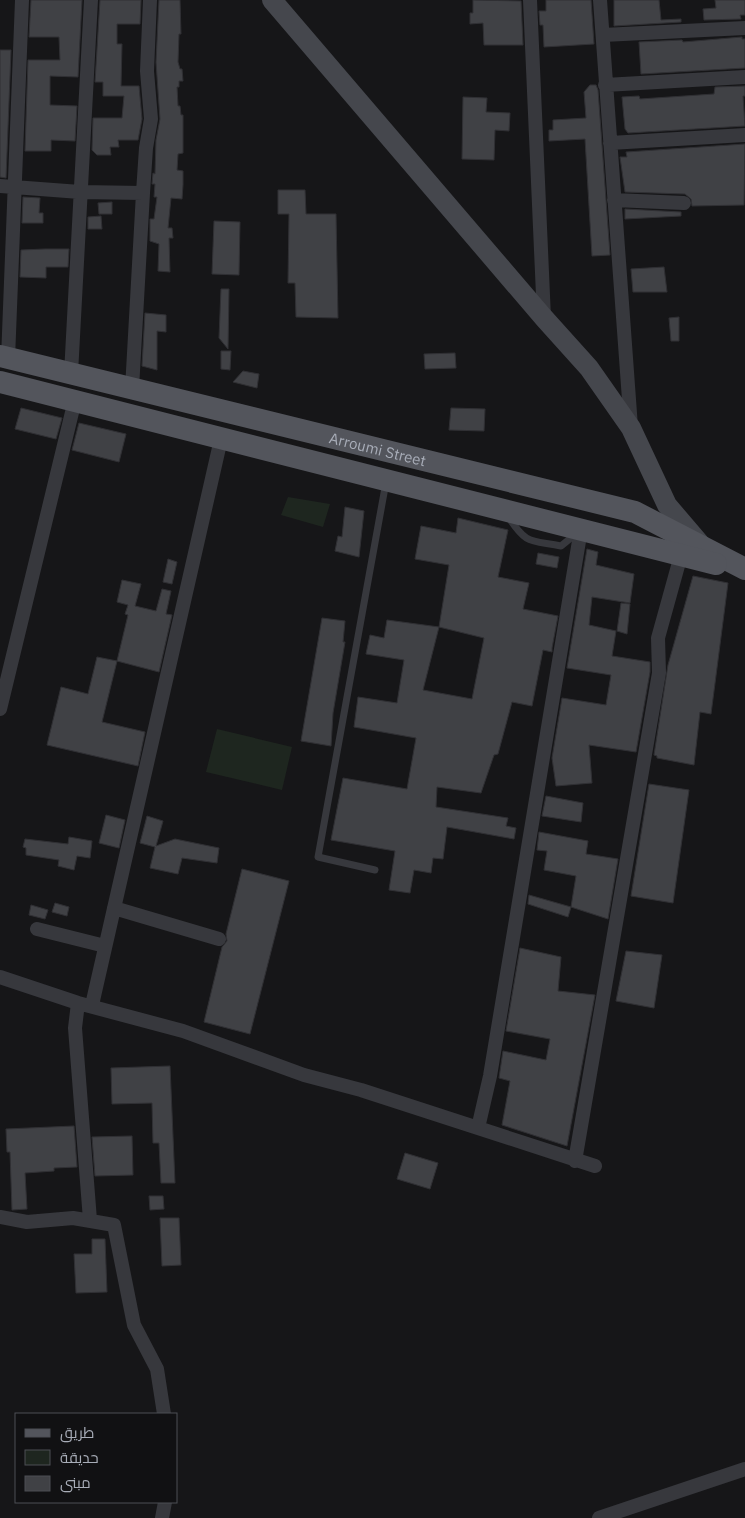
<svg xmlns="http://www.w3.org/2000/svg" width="745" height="1518" font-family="'IBM Plex Sans',Cairo,sans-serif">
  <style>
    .green { fill: #1e261f }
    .building { fill: #404145; stroke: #303034; fill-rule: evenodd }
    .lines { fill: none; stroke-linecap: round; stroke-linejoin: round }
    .lane { stroke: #37383d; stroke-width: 7 }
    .street { stroke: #37383d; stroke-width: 14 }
    .secondary { stroke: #45474d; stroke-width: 20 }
    .primary { stroke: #53555c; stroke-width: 22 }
    .labels { text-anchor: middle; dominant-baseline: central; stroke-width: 4; stroke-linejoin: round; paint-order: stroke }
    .street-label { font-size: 15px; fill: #a8adb8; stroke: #111113 }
  </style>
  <rect width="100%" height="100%" fill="#161618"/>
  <!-- green -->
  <path class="green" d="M288,497L330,504L323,527L281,515Z
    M217,729L292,747L282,790L206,772Z"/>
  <!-- building -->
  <path class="building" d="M31,0H82L78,77L50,76V105L77,106L75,141L51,140V151H25L28,60H60L59,37H29Z
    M100,0H141L140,24H117V44H122L121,86H139L142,119L138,140H118L119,147H110L111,155H97L92,150L93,118H122L124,96H103V82H95Z
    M159,0H180L181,34H179L178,62L180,69H182L183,81H179V87H177L178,106H180L181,115H183V153L178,154L177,170L183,171V185L182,199L171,198L168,228H172L173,238H169L170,272L158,271L159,244L150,241V219H154L157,197H154L155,184H152L153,173L155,174L156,140L160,119L156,62Z
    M473,0L521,1L523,45H484L483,23L470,24V13H473Z
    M546,0H591L594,44L544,47L543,25H540L539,11H546Z
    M614,0H659L661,20L681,19V22L614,26Z
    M715,0H745V15H740L741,19L704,20L703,9L716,8Z
    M742,37V39H745V68L641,74L639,42L682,40L683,42Z
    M0,50H11L6,178L0,177Z
    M590,85H596L598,90L610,255L592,256L585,139L549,141V130H553V120L586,118L584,92Z
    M745,86V96H743L745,126L628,133L625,129L622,97L639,96L640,99L714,94L715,87Z
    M463,97L487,98L486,112L510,113L509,131L495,130L494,160L462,159Z
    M745,144L744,205L692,206L691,199L685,194L625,192L620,157H627L626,152Z
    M278,190H305L306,214H336L338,318L296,317L295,283H288L289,214H278Z
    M23,197L40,198L39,213H43V223H22Z
    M112,202V214H99L98,203Z
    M625,209L681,212V216L625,219Z
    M101,216L102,229H88V217Z
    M214,221L240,222L239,275L212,274Z
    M45,249H69L68,267H46V278L20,277L21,250Z
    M664,267L667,292H633L631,269Z
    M221,289H229L228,349L219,338Z
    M145,313L166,315V332L157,331V370L142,366Z
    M679,317V341H671L669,318Z
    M221,351H231L230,370L221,369Z
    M455,353L456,368L425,369L424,354Z
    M243,371L259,374L257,388L233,382Z
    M21,408L62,418L56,439L15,429Z
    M451,408L485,409L484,431L449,430Z
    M79,423L126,434L119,462L72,450Z
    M345,507L364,511L359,557L335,551L338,536L342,537Z
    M458,518L508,530L498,577L529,583L523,609L558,616L552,648V652L543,650L532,706L512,702L498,754L494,755L481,793L437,787L436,807L508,818L506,826L516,828L514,839L447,827L443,859L433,858L431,873L414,870L410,893L389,890L395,851L331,840L343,778L407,789L416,738L354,727L358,697L397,703L404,660L366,654L370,635L384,638L387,620L439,627L449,565L415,559L421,526L456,533ZM439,627L484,638L472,699L423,690Z
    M587,549L598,552L596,565L634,574L630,603L592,597L589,625L616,631L612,656L650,662V672L636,752L589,745L592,783L556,786L552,758L562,698L606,705L611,675L567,668Z
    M538,553L559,557L557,568L536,564Z
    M168,559L177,562L172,584L163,582Z
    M693,576L728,583L711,714L700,712L694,765L657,758V756L654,755L668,665Z
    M122,580L141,584L135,606L156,611L162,589L171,591L166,614L172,615L159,672L117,661L128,615L125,614L128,605L117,602Z
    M621,603L630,604L627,634L617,631Z
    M322,618L345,621L343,642H345L333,713L331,746L301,741Z
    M97,657L117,661L102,722L145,732L138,766L47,745L61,687L88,694Z
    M649,784L689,790L673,903L631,896Z
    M546,796L583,803L581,822L542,816Z
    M106,815L125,820L119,848L99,843Z
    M147,816L163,821L156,846L175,839L219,848L217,863L182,858L178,874L150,868L155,847L140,843Z
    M539,832L588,841L586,854L618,859L608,919L571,907L576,876L544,870L547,851L537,850Z
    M69,837L92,841L90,858L77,856L74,870L58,866L59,860L26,855V848L23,847L25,839L68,844Z
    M242,869L289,881L250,1034L204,1022L222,947L227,941L226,934Z
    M529,895L571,907L568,917L528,904Z
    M55,903L69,907L67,916L52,912Z
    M31,905L48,910L45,919L29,915Z
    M520,948L561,957L558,991L595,995L567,1146L502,1125L510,1081L499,1078L503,1051L546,1060L550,1039L506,1031Z
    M626,951L662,955L654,1008L616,1001Z
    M170,1066L175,1183H161L159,1143H153L152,1103L112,1104L111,1068Z
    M74,1126L77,1167L54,1168V1171L25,1173L27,1209L12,1210L10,1152H7L6,1129Z
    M132,1136L133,1175L95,1176L92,1137Z
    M405,1153L438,1163L430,1189L397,1179Z
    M149,1196H163L164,1209L150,1210Z
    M160,1218H179L181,1265L162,1266Z
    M92,1239H105L107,1292L76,1293L74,1254H92Z"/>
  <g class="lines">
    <!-- lane -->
    <path class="lane" d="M509,518C527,545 530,540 561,546L577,533
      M375,870L318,857L386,482"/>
    <!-- street -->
    <path class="street" d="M530,0L544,318
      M600,0L631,427
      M603,35L745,28
      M605,85L745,77
      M610,143L745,135
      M0,186L80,192L143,193
      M614,200L684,203
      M8,359L22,0
      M71,374L91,0
      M132,389L143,193L146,148L151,119L147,71L150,0
      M0,709L75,400
      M114,908L219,939
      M37,929L105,946
      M0,977L78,1003L183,1031L304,1075L361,1090L595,1166
      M78,1003L75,1028L90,1220
      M92,1005L221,439
      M478,1128L490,1076L581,529
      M575,1161L659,673L658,638L681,555
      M0,1217L27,1222L73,1218L114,1225L134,1325L157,1369L164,1414
      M162,1518L165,1502
      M599,1518L745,1469"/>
    <!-- secondary -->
    <path class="secondary" d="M272,0L544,318L589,368L631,428L667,505L702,546"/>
    <!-- primary -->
    <g class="primary">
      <path id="s1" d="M0,356L635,512L745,569"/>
      <path d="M0,382L716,564"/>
    </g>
  </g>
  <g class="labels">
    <!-- street labels -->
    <g class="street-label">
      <text stroke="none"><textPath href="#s1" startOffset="389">Arroumi Street</textPath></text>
    </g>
  </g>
  <!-- legend -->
  <rect x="15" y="1413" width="162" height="90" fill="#111113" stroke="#4d4f55"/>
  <rect x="25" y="1429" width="25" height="8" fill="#53555c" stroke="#4d4f55"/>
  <text x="60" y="1438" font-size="15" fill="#a8adb8">طريق</text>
  <rect x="25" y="1450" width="25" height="15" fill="#1e261f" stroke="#4d4f55"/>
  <text x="60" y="1463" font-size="15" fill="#a8adb8">حديقة</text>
  <rect x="25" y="1476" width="25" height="15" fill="#404145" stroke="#4d4f55"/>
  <text x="60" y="1488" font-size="15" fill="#a8adb8">مبنى</text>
</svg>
